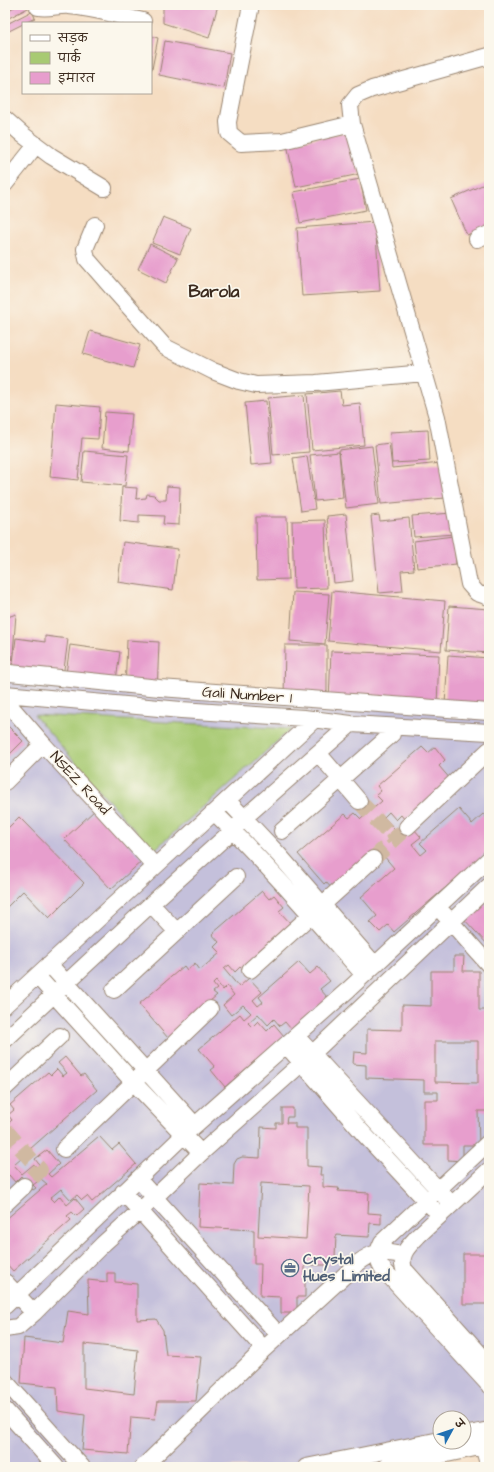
<svg xmlns="http://www.w3.org/2000/svg" width="494" height="1472" font-family="'Architects Daughter','Playpen Sans Deva',sans-serif">
  <style>
    .industrial { fill: #c4c0db }
    .green { fill: #a8ca73; stroke: #727a48 }
    .building { fill: #e79ecd; fill-rule: evenodd }
    .lines { fill: none; stroke-linecap: round; stroke-linejoin: round }
    .minor-tunnel { stroke: #d0b9a1; stroke-width: 16; stroke-dasharray: 16 8; stroke-linecap: butt }
    .minor-casing { stroke: #988470; stroke-width: 18 }
    .minor { stroke: #fff; stroke-width: 16 }
    .labels { text-anchor: middle; dominant-baseline: central; stroke-width: 3.5; stroke-linejoin: round; paint-order: stroke }
    .street-label { font-size: 15px; fill: #3b2a1e; stroke: #fbf7ec }
    .service-label { font-size: 15px; font-weight: bold; fill: #4e5e75; stroke: #fbf7ec; text-anchor: start }
    .quarter-label { font-size: 17px; font-weight: bold; fill: #3b2a1e; stroke: #fbf7ec }
  </style>
  <rect width="100%" height="100%" fill="#fbf7ec"/>
  <filter id="ink" filterUnits="userSpaceOnUse"><feTurbulence type="fractalNoise" baseFrequency=".025" numOctaves="2"/><feDisplacementMap in="SourceGraphic" scale="8" xChannelSelector="R" yChannelSelector="G"/><feConvolveMatrix kernelMatrix="1 2 1 2 8 2 1 2 1" color-interpolation-filters="sRGB"/></filter>
  <filter id="wash" filterUnits="userSpaceOnUse"><feTurbulence type="fractalNoise" baseFrequency=".012" numOctaves="4" result="noise"/><feDisplacementMap in="SourceGraphic" scale="16" xChannelSelector="R" yChannelSelector="G"/><feGaussianBlur stdDeviation="0.9" result="paint"/><feColorMatrix in="noise" values="0 0 0 0 0 0 0 0 0 0 0 0 0 0 0 0 0 1.4 0 .05"/><feComposite in="paint" operator="in"/></filter>
  <g filter="url(#wash)">
    <rect width="100%" height="100%" fill="#f5ddc2"/>
    <!-- industrial -->
    <path class="industrial" d="M5,677L489,712V1431L464,1437V1418H440V1442L337,1467H5Z"/>
    <!-- green -->
    <path class="green" d="M34,715L291,729L153,851Z"/>
    <g id="blocks">
      <!-- building -->
      <path class="building" d="M18,5H26L28,8L5,20V12Z
        M163,5H218L209,38L163,23Z
        M32,11L35,18L5,33V25Z
        M151,36L158,38L152,69H151Z
        M165,41L230,53L224,88L159,75Z
        M351,131L360,174L296,187L287,144Z
        M360,179L366,210L300,223L294,192Z
        M489,182V225L467,235L451,199Z
        M163,217L191,228L180,254L152,243Z
        M375,222L380,291L302,296L297,228Z
        M150,244L178,258L166,283L138,269Z
        M90,331L140,345L133,368L83,354Z
        M340,391L342,405L360,403L364,445L312,450L307,394Z
        M304,395L309,452L273,455L268,398Z
        M266,401L272,463L251,465L245,403Z
        M56,403L100,407L98,439L82,438L78,480L50,477Z
        M105,412L132,414L129,451L102,448Z
        M428,430L430,461L392,463L390,432Z
        M389,443L392,468L441,463L445,498L381,504L375,445Z
        M372,446L379,504L346,508L339,450Z
        M84,451L128,455L125,486L81,482Z
        M339,452L343,498L315,501L310,455Z
        M307,456L315,509L301,511L293,458Z
        M167,486L180,487L179,525L163,524L164,516L139,515V523L120,521L122,487L137,488L136,499L146,498L147,494L154,495L159,500H166Z
        M452,513L454,534L414,537L412,516Z
        M346,514L353,581L334,583L327,516Z
        M379,515L380,521L409,518L414,570L401,571L403,591L379,593L371,516Z
        M256,517H287L289,579L257,580Z
        M325,520L327,588L294,589L292,521Z
        M453,536L456,564L417,568L414,541Z
        M123,542L178,549L173,590L118,582Z
        M332,591L445,601L441,651L328,641Z
        M293,592L329,594L325,644L290,641Z
        M449,606L489,609V653L446,650Z
        M16,614L12,667L5,660V618Z
        M45,636L68,639L63,677L12,671L16,638L45,642Z
        M127,640L159,642L157,694L125,693Z
        M70,645L120,652L115,687L65,681Z
        M285,645H327V697H284Z
        M331,651L439,655L437,705L329,701Z
        M448,655L489,658V709L445,705Z
        M5,723L23,741L5,759Z
        M422,747L428,753L435,747L445,760L439,766L451,780L405,820L401,815L396,820L389,812L384,817L402,837L413,828L421,837L412,844L421,855L427,850L420,843L459,809L472,824L483,814L489,820V850L394,932L388,925L380,932L370,922L377,916L361,897L394,868L383,855L332,889L326,882L324,884L298,854L345,814L349,818L355,813L361,819L382,801L376,795L381,791L377,786Z
        M96,809L143,860L111,889L64,839Z
        M19,817L84,883L49,918L23,891L5,909V845L9,841L5,836V831Z
        M262,891L269,899L274,895L284,907L279,911L292,925L242,969L240,967L235,972L229,965L224,969L239,987L249,978L262,992L253,1000L258,1006L263,1002L259,997L299,962L310,974L318,967L330,981L320,989L328,998L291,1029L285,1022L280,1026L274,1019L268,1025L258,1014L248,1023L252,1027L258,1021L267,1031L274,1024L284,1036L225,1087L211,1070L215,1067L199,1049L240,1014L244,1019L251,1013L243,1005L231,1015L223,1005L234,995L227,986L223,990L216,981L213,984L217,989L213,992L217,995L168,1038L139,1004L184,966L187,970L195,963L200,970L220,953L214,947L219,942L212,934Z
        M481,900L489,908V946L462,917Z
        M454,956H464L463,971H479V1010H486V1028H489V1111H478L479,1145H463V1161L448,1160V1145H424V1100H438V1092H424V1080L366,1078V1065L353,1064L354,1052L367,1053V1029L402,1030V1005L431,1006V971H454ZM435,1041H478V1083L435,1082Z
        M65,1057L81,1076L84,1074L97,1090L30,1149L35,1155L26,1163L22,1158L14,1165L22,1174L34,1164L38,1169L41,1167L35,1159L47,1150L59,1164L48,1174L51,1177L99,1136L112,1150L119,1144L136,1164L92,1202L87,1196L82,1200L77,1195L71,1200L61,1189L50,1198L54,1202L60,1196L67,1205L75,1198L84,1209L76,1216L72,1212L67,1216L71,1220L13,1271L5,1262V1220L47,1184L41,1179L33,1185L36,1188L33,1190L21,1176L15,1182L9,1175L5,1178V1126L12,1120L8,1115L14,1110L10,1105L48,1072L51,1075L57,1069L63,1076L67,1073L58,1063Z
        M282,1108H293V1117H287L286,1123H295V1128H307V1166L321,1167L320,1175H323V1187L339,1188L338,1191L369,1193L368,1213L381,1214V1224L370,1223L369,1237L336,1235L335,1257L332,1262L327,1265H305V1297H297V1313H281V1297L260,1296L261,1264H254V1230L198,1227L200,1183L233,1185L234,1164L237,1159L242,1157L260,1158L261,1127L276,1128V1123H282ZM261,1183L309,1186L306,1239L258,1236Z
        M463,1254H489V1304H463Z
        M107,1273H115V1282L137,1284V1320L156,1319L163,1330L166,1355L201,1357L196,1401H158L155,1419L131,1417L128,1454L82,1450L85,1415L58,1411L57,1387L21,1383L24,1338L63,1343L68,1311L89,1314L88,1280L107,1282ZM84,1344L138,1350L134,1394L84,1388Z"/>
    </g>
  </g>
  <g filter="url(#ink)">
    <use href="#blocks" fill-opacity="0" stroke="#988470" stroke-width="1"/>
    <g class="lines">
      <!-- minor-tunnel -->
      <path class="minor-tunnel" d="M359,801L394,839
        M373,859L402,832
        M5,1130L40,1170L24,1186"/>
      <defs>
        <path id="minor" d="M37,5L38,7C49,9 59,5 69,6C94,8 119,16 143,21
          M251,5L228,122L229,133L241,143L282,141L352,124
          M489,56L372,89L358,95L350,105L352,124L437,417L469,584L477,593L489,597
          M5,119L23,135L51,156L104,188
          M5,184L36,145
          M95,225L85,249L87,259L114,290L165,347L213,371L239,381L256,385L316,383L424,373
          M477,239L489,234
          M5,671L10,673L160,688L489,712
          M5,694L181,710L304,718L351,724L489,732
          M5,700L43,744L155,866
          M318,753L359,801
          M5,782L43,744
          M227,800L279,855L375,965
          M214,812C267,864 315,920 364,975
          M407,827L489,750
          M282,831L392,734
          M151,904L177,932
          M443,913L489,965
          M49,964L195,1125
          M250,970L373,859
          M37,976L134,1083L201,1153
          M114,990L236,877
          M5,1005L315,719
          M296,1036L446,1198
          M5,1040L151,904L233,830L244,818L351,724
          M286,1045L363,1133L433,1208
          M5,1088L60,1036
          M489,1142L382,1242C377,1252 376,1258 382,1268L489,1385
          M64,1149L210,1009
          M489,1170L418,1236C408,1247 399,1254 404,1269L489,1364
          M138,1179L279,1335
          M123,1192L264,1349
          M5,1204L24,1186
          M5,1282L34,1313
          M5,1306L184,1135L349,989L489,859
          M5,1329L18,1327L34,1313L103,1244L155,1197L201,1153L312,1054L489,886
          M5,1381L82,1467
          M5,1410L56,1467
          M464,1435L489,1430
          M483,1446L489,1467
          M143,1467L264,1349L358,1263C377,1249 381,1252 403,1255
          M306,1467L440,1440
          M386,1467L489,1445"/>
      </defs>
      <!-- minor casing -->
      <use href="#minor" class="minor-casing"/>
      <!-- minor -->
      <use href="#minor" class="minor"/>
    </g>
  </g>
  <!-- icons -->
  <defs>
    <symbol id="office-ring" viewBox="-11 -11 22 22"><circle r="9.5" fill="#fbf7ec" stroke="#5c6f8a" stroke-width="1.5"/><path d="M-6-3h4V-5.5h4V-3h4V5H-6ZM-1-4.5V-3h2v-1.5ZM-6 0V1H6V0Z" fill="#5c6f8a"/></symbol>
  </defs>
  <g fill-rule="evenodd">
    <use href="#office-ring" x="280" y="1258" width="20" height="20"/>
  </g>
  <g class="labels">
    <!-- street labels -->
    <g class="street-label">
      <text transform="translate(247 695) rotate(4)">Gali Number 1</text>
      <text transform="translate(80 783) rotate(47)">NSEZ Road</text>
    </g>
    <!-- service labels -->
    <g class="service-label">
      <text x="303" y="1259">Crystal<tspan x="303" dy="17">Hues Limited</tspan></text>
    </g>
    <!-- quarter labels -->
    <g class="quarter-label">
      <text x="214" y="292">Barola</text>
    </g>
  </g>
  <!-- margin -->
  <rect width="494" height="1472" fill="none" stroke="#fbf7ec" stroke-width="20"/>
  <!-- legend -->
  <rect x="22" y="22" width="130" height="72" fill="#fbf7ec" stroke="#aea59a"/>
  <rect x="30" y="35" width="20" height="6" fill="#ffffff" stroke="#aea59a"/>
  <text x="58" y="42" font-size="12" fill="#3b2a1e">सड़क</text>
  <rect x="30" y="52" width="20" height="12" fill="#a8ca73" stroke="#aea59a"/>
  <text x="58" y="62" font-size="12" fill="#3b2a1e">पार्क</text>
  <rect x="30" y="72" width="20" height="12" fill="#e79ecd" stroke="#aea59a"/>
  <text x="58" y="82" font-size="12" fill="#3b2a1e">इमारत</text>
  <!-- north arrow -->
  <g transform="translate(452 1430) rotate(50)"><circle r="19" fill="#fbf7ec" stroke="#aea59a"/>
  <path d="M0-3L7 15L0 10L-7 15Z" fill="#1f6fb2"/>
  <text y="-6" font-size="11" font-weight="bold" text-anchor="middle" fill="#3b2a1e">उ</text>
  </g>
</svg>
